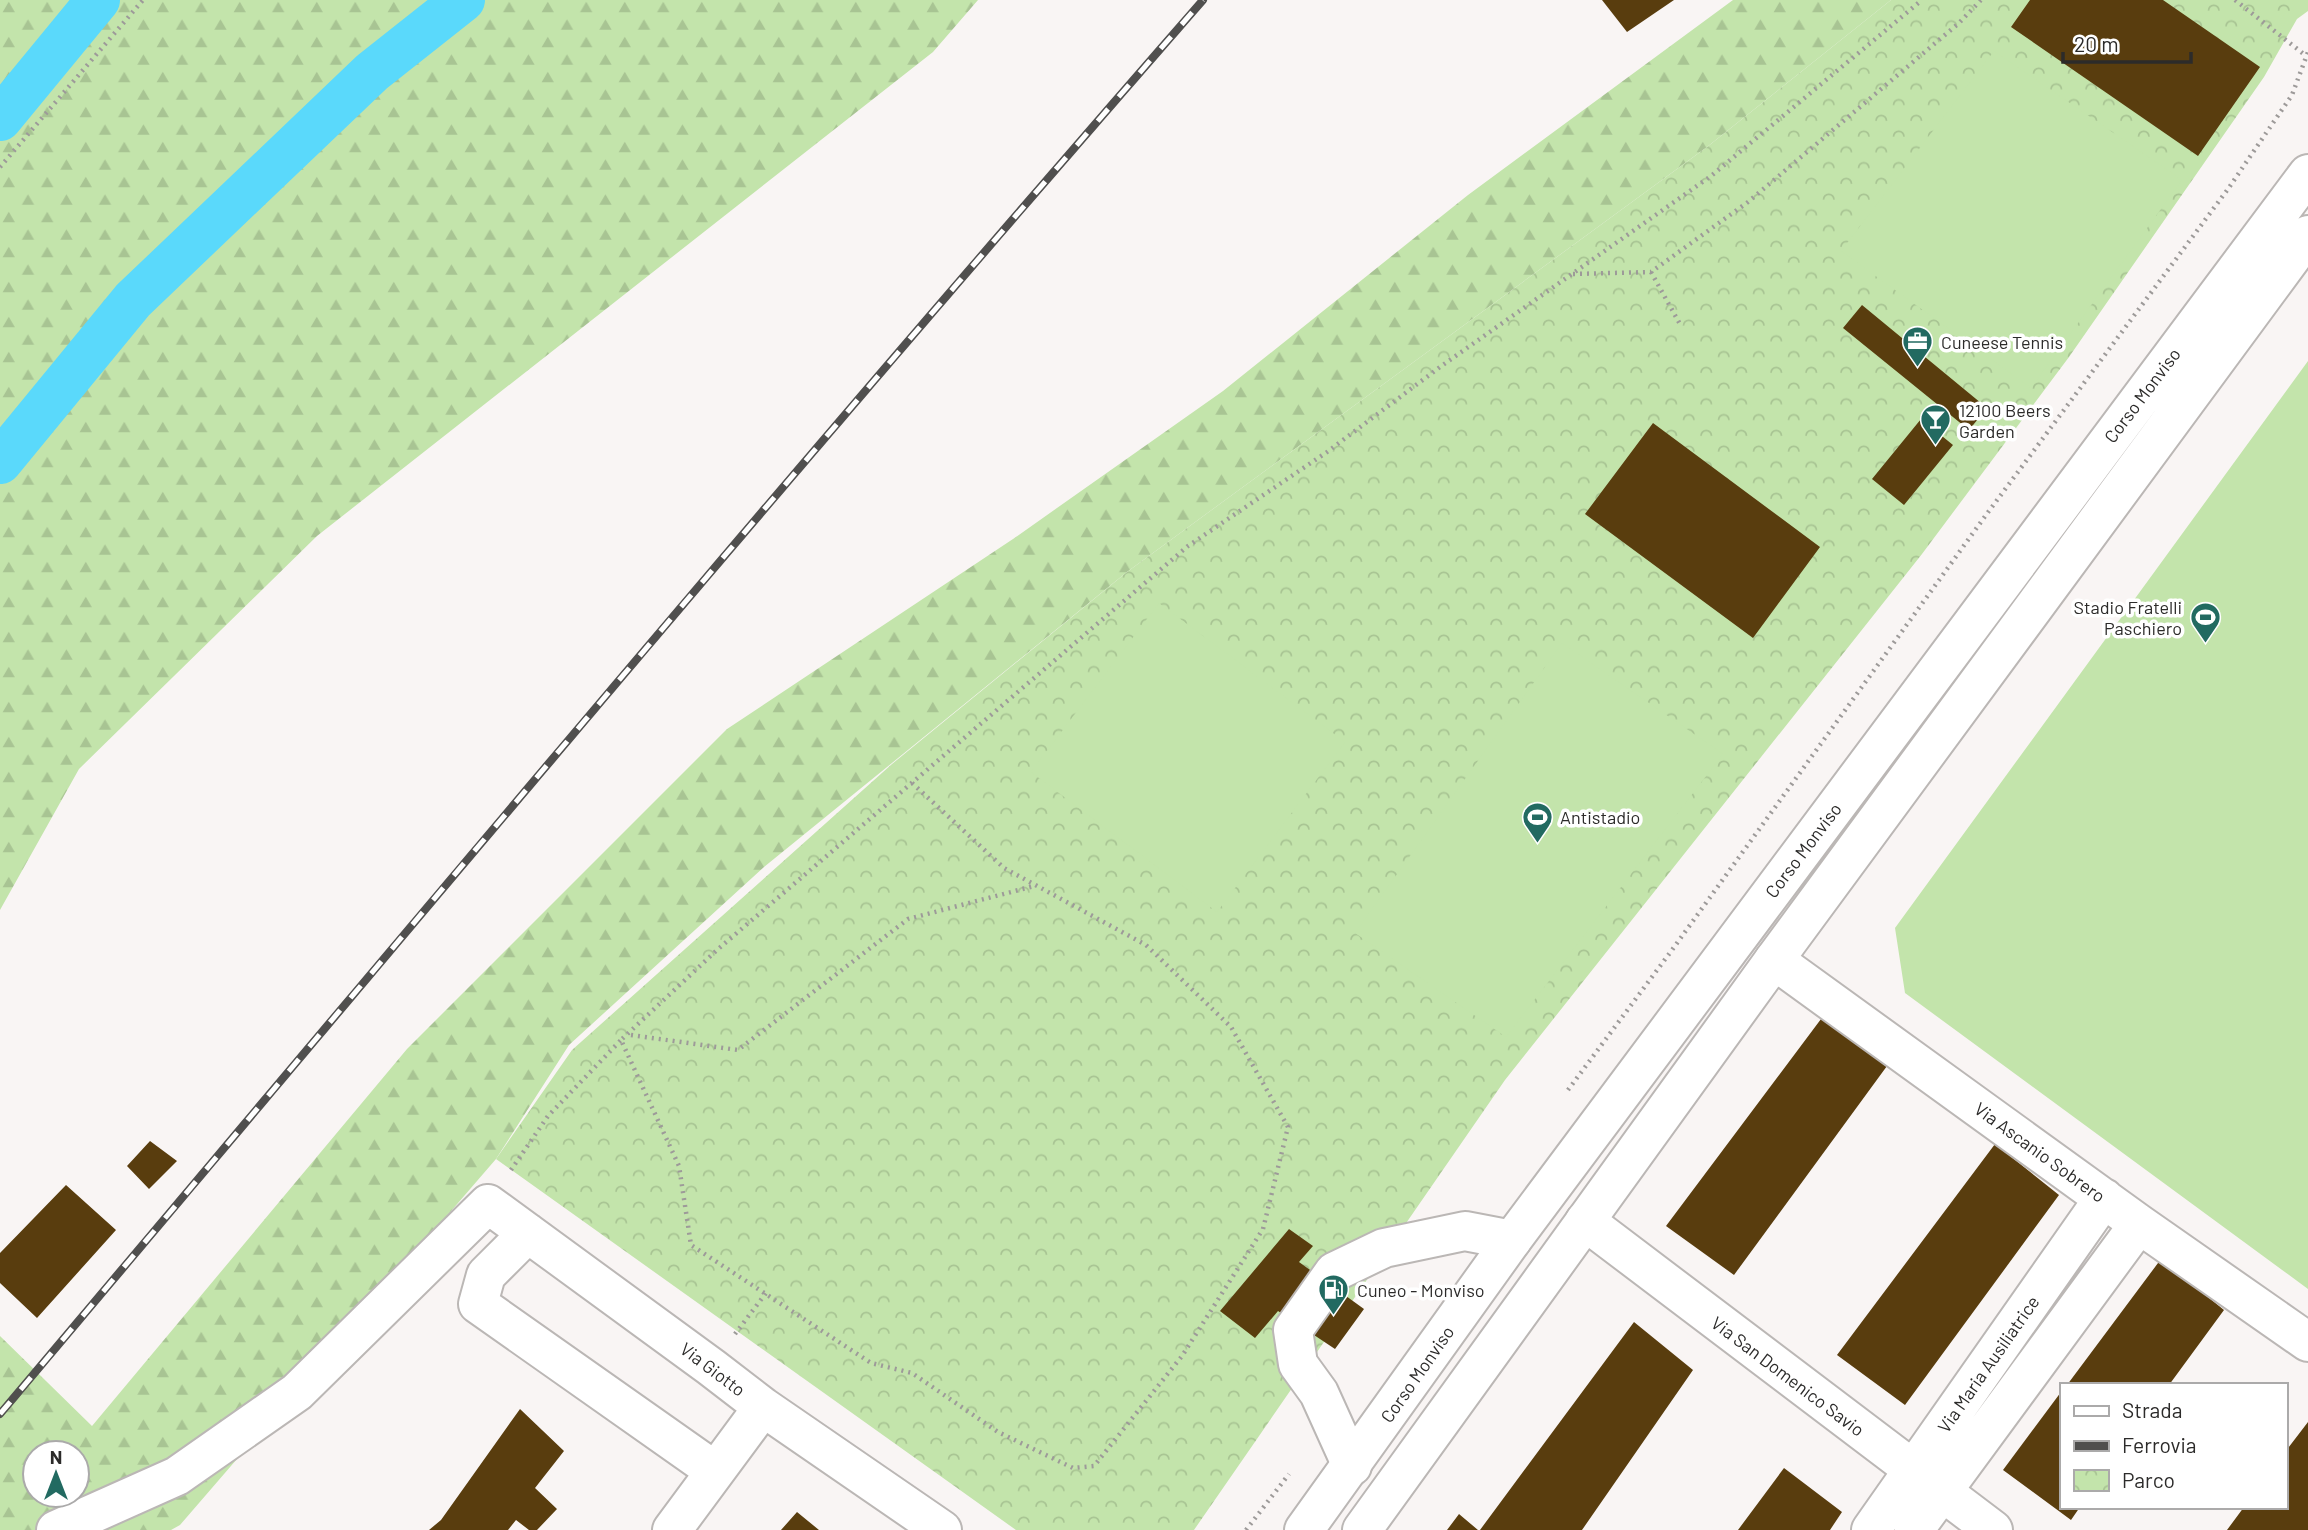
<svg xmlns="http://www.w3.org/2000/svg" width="2308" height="1530" font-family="Barlow,sans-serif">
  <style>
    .forest { fill: url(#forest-firs); fill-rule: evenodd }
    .park { fill: url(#park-crowns) }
    .garden { fill: #c3e4ab }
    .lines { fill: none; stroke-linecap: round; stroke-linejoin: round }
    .canal { stroke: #5ad9fb; stroke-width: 44 }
    .building { fill: #593d0e }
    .minor-casing { stroke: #bbb7b5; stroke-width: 42 }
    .major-casing { stroke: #bbb7b5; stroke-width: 42 }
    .path { stroke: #9d9a99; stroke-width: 4.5; stroke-dasharray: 2 5; stroke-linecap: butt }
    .minor { stroke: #fff; stroke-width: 38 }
    .major { stroke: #fff; stroke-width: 38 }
    .rail-casing { stroke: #504f4e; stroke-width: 8 }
    .rail { stroke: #fff; stroke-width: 5; stroke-dasharray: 16; stroke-linecap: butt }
    .labels { text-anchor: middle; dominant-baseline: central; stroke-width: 7; stroke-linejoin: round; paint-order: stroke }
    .poi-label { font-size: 18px; fill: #2c2b2a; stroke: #fff; text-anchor: start }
    .street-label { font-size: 18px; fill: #2c2b2a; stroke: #fff }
  </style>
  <defs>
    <pattern id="forest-firs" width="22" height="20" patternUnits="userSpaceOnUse" patternTransform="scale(1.75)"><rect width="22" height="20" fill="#c3e4ab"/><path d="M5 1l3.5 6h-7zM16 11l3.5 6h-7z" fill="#a8c493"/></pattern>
    <pattern id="park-crowns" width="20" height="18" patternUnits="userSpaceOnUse" patternTransform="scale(1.75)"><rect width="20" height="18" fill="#c3e4ab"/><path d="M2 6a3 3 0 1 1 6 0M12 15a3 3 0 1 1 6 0" fill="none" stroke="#a8c493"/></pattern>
  </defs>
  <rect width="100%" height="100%" fill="#f9f5f4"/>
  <!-- forest -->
  <path class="forest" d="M0,0H978L933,52L317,536L79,769L0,910Z
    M1733,0H1891L1707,147L1127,572L764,867L569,1045L496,1159L180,1525L171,1530H0V1336L92,1426L407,1049L727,729L1013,539L1223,391L1468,195ZM35,1453H77V1495H35Z"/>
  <!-- park -->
  <path class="park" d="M1891,0H2308V11L2297,19L2264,77L2069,357L1922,554L1505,1080L1194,1530H1016L496,1159L572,1050L892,764L1127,572L1707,147Z"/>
  <!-- garden -->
  <path class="garden" d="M1994,51L2182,180L2031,388L1841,251Z
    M2308,361V1289L1905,993L1895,928Z
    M1159,603L1345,742L1217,912L1031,772Z
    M1562,643L1723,754L1506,1037L1355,933Z"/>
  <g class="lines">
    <!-- canal -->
    <path class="canal" d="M0,119L98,0
      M0,462L133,300L372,72L463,0"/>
  </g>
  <!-- building -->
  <path class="building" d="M1602,0H1674L1627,32Z
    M2030,0H2163L2260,67L2198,156L2011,27Z
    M1862,305L1987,408L1969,430L1843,328Z
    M1921,419L1953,445L1904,505L1872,479Z
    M1653,423L1820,547L1753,638L1585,514Z
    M1824,1015L1887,1066L1734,1275L1666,1226Z
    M150,1141L177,1161L149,1189L127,1166Z
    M1995,1144L2059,1195L1905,1405L1837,1355Z
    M66,1185L116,1230L37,1318L0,1283V1253Z
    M1289,1229L1313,1246L1299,1262L1364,1309L1335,1349L1278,1311L1255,1338L1220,1311Z
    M2161,1259L2224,1310L2169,1385H2067Z
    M1634,1322L1693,1370L1582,1530H1480Z
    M2061,1392V1507H2080L2071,1520L2003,1470Z
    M520,1409L564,1451L535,1488L557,1509L537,1530H529L516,1520L508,1530H429L441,1520Z
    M2308,1422V1530H2227L2244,1507H2285V1452Z
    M1784,1468L1842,1512L1830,1530H1738Z
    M797,1512L819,1530H781Z
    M1459,1514L1478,1530H1447Z"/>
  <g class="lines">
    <defs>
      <path id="minor" d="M1774,960L2139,1224L2308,1342
        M1585,1221L1993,1530
        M528,1233L486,1275L478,1304L715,1471
        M1352,1466L1319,1393L1298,1364L1293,1330L1334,1272L1384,1248L1465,1231L1512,1240
        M56,1530L177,1476L297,1392L488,1204L711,1367L763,1407L942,1530
        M672,1530L763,1407
        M1871,1530L2104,1198
        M1914,1530L2139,1224"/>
      <path id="major" d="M1304,1530L1512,1240L2308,174
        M1362,1530L1774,960L2308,235"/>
    </defs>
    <!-- minor casing -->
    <use href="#minor" class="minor-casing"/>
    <!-- major casing -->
    <use href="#major" class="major-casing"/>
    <!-- path -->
    <path class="path" d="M2235,0L2305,55
      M0,167L143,0
      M1651,272L1681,326
      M1573,274L1651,272L1748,202L1959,23L1981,0
      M912,783L1004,868L1146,945L1231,1027L1288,1127L1263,1229L1182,1356L1094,1466L1073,1468L998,1432L912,1373L871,1363L691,1245L679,1166L621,1040L717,950L1188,546L1327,452L1440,367L1711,176L1922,0
      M631,1035L738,1050L908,919L1034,886
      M1568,1090L1672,950L1986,515L2228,189L2292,95L2308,52
      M511,1170L548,1116L621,1040
      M735,1334L766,1293
      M1246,1530L1289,1474"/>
    <!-- minor -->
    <use href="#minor" class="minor"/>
    <!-- major -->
    <use href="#major" class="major"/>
    <defs>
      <path id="rail" d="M0,1414C399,941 796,466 1203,0"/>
    </defs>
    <!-- rail casing -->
    <use href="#rail" class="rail-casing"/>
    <!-- rail -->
    <use href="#rail" class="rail"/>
  </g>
  <!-- icons -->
  <defs>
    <symbol id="office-pin" viewBox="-11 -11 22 30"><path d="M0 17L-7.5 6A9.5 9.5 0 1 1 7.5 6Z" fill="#226a61" stroke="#fff"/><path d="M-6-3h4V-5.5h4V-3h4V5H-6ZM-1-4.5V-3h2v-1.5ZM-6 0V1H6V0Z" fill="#fff"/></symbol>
    <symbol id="bar-pin" viewBox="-11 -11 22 30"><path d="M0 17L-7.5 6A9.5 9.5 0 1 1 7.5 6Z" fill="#226a61" stroke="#fff"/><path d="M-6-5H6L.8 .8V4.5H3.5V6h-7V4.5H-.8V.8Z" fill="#fff"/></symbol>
    <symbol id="stadium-pin" viewBox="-11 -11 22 30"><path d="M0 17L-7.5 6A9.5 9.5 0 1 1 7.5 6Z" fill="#226a61" stroke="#fff"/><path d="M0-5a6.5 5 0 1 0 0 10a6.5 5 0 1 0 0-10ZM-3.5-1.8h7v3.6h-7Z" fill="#fff"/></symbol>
    <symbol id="fuel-pin" viewBox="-11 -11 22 30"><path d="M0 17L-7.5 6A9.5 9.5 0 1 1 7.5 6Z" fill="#226a61" stroke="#fff"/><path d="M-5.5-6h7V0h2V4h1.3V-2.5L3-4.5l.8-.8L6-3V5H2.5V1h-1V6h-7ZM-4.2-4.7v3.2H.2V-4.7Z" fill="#fff"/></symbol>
  </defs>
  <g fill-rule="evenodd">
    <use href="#office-pin" x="1900" y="324" width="35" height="47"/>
    <use href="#bar-pin" x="1918" y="402" width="35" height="47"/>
    <use href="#stadium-pin" x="2188" y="600" width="35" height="47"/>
    <use href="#stadium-pin" x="1520" y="800" width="35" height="47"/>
    <use href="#fuel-pin" x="1316" y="1272" width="35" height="47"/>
  </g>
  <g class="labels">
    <!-- poi labels -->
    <g class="poi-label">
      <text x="1941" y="342">Cuneese Tennis</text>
      <text x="1959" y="410">12100 Beers<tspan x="1959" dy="21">Garden</tspan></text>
      <text x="2182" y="607" text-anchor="end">Stadio Fratelli<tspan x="2182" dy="21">Paschiero</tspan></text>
      <text x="1560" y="817">Antistadio</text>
      <text x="1357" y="1290">Cuneo - Monviso</text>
    </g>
    <!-- street labels -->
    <g class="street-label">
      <text transform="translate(2142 395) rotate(-53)">Corso Monviso</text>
      <text transform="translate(1803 850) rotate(-53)">Corso Monviso</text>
      <text transform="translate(2040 1152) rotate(36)">Via Ascanio Sobrero</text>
      <text transform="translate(1988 1364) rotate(-55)">Via Maria Ausiliatrice</text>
      <text transform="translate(713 1369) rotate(37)">Via Giotto</text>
      <text transform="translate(1417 1374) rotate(-55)">Corso Monviso</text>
      <text transform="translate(1788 1376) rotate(37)">Via San Domenico Savio</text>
    </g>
  </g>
  <!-- legend -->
  <rect x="2060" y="1383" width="228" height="126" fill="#ffffff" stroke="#abaaaa" stroke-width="2"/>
  <rect x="2074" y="1406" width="35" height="10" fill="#ffffff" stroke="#abaaaa" stroke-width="2"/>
  <text x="2122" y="1418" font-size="21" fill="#2c2b2a">Strada</text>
  <rect x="2074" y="1441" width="35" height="10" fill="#504f4e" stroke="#abaaaa" stroke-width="2"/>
  <text x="2122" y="1453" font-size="21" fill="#2c2b2a">Ferrovia</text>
  <rect x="2074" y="1470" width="35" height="21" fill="url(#park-crowns)" stroke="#abaaaa" stroke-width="2"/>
  <text x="2122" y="1488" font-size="21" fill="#2c2b2a">Parco</text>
  <!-- north arrow -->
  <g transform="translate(56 1474)"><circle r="33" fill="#ffffff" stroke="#abaaaa" stroke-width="2"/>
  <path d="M0-5L12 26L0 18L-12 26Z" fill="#226a61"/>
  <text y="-10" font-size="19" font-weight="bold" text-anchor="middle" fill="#2c2b2a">N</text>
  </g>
  <!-- scale -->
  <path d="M2063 52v10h128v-10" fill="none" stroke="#2c2b2a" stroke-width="3.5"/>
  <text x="2074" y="52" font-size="21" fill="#2c2b2a" stroke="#ffffff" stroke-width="5" paint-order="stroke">20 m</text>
</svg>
